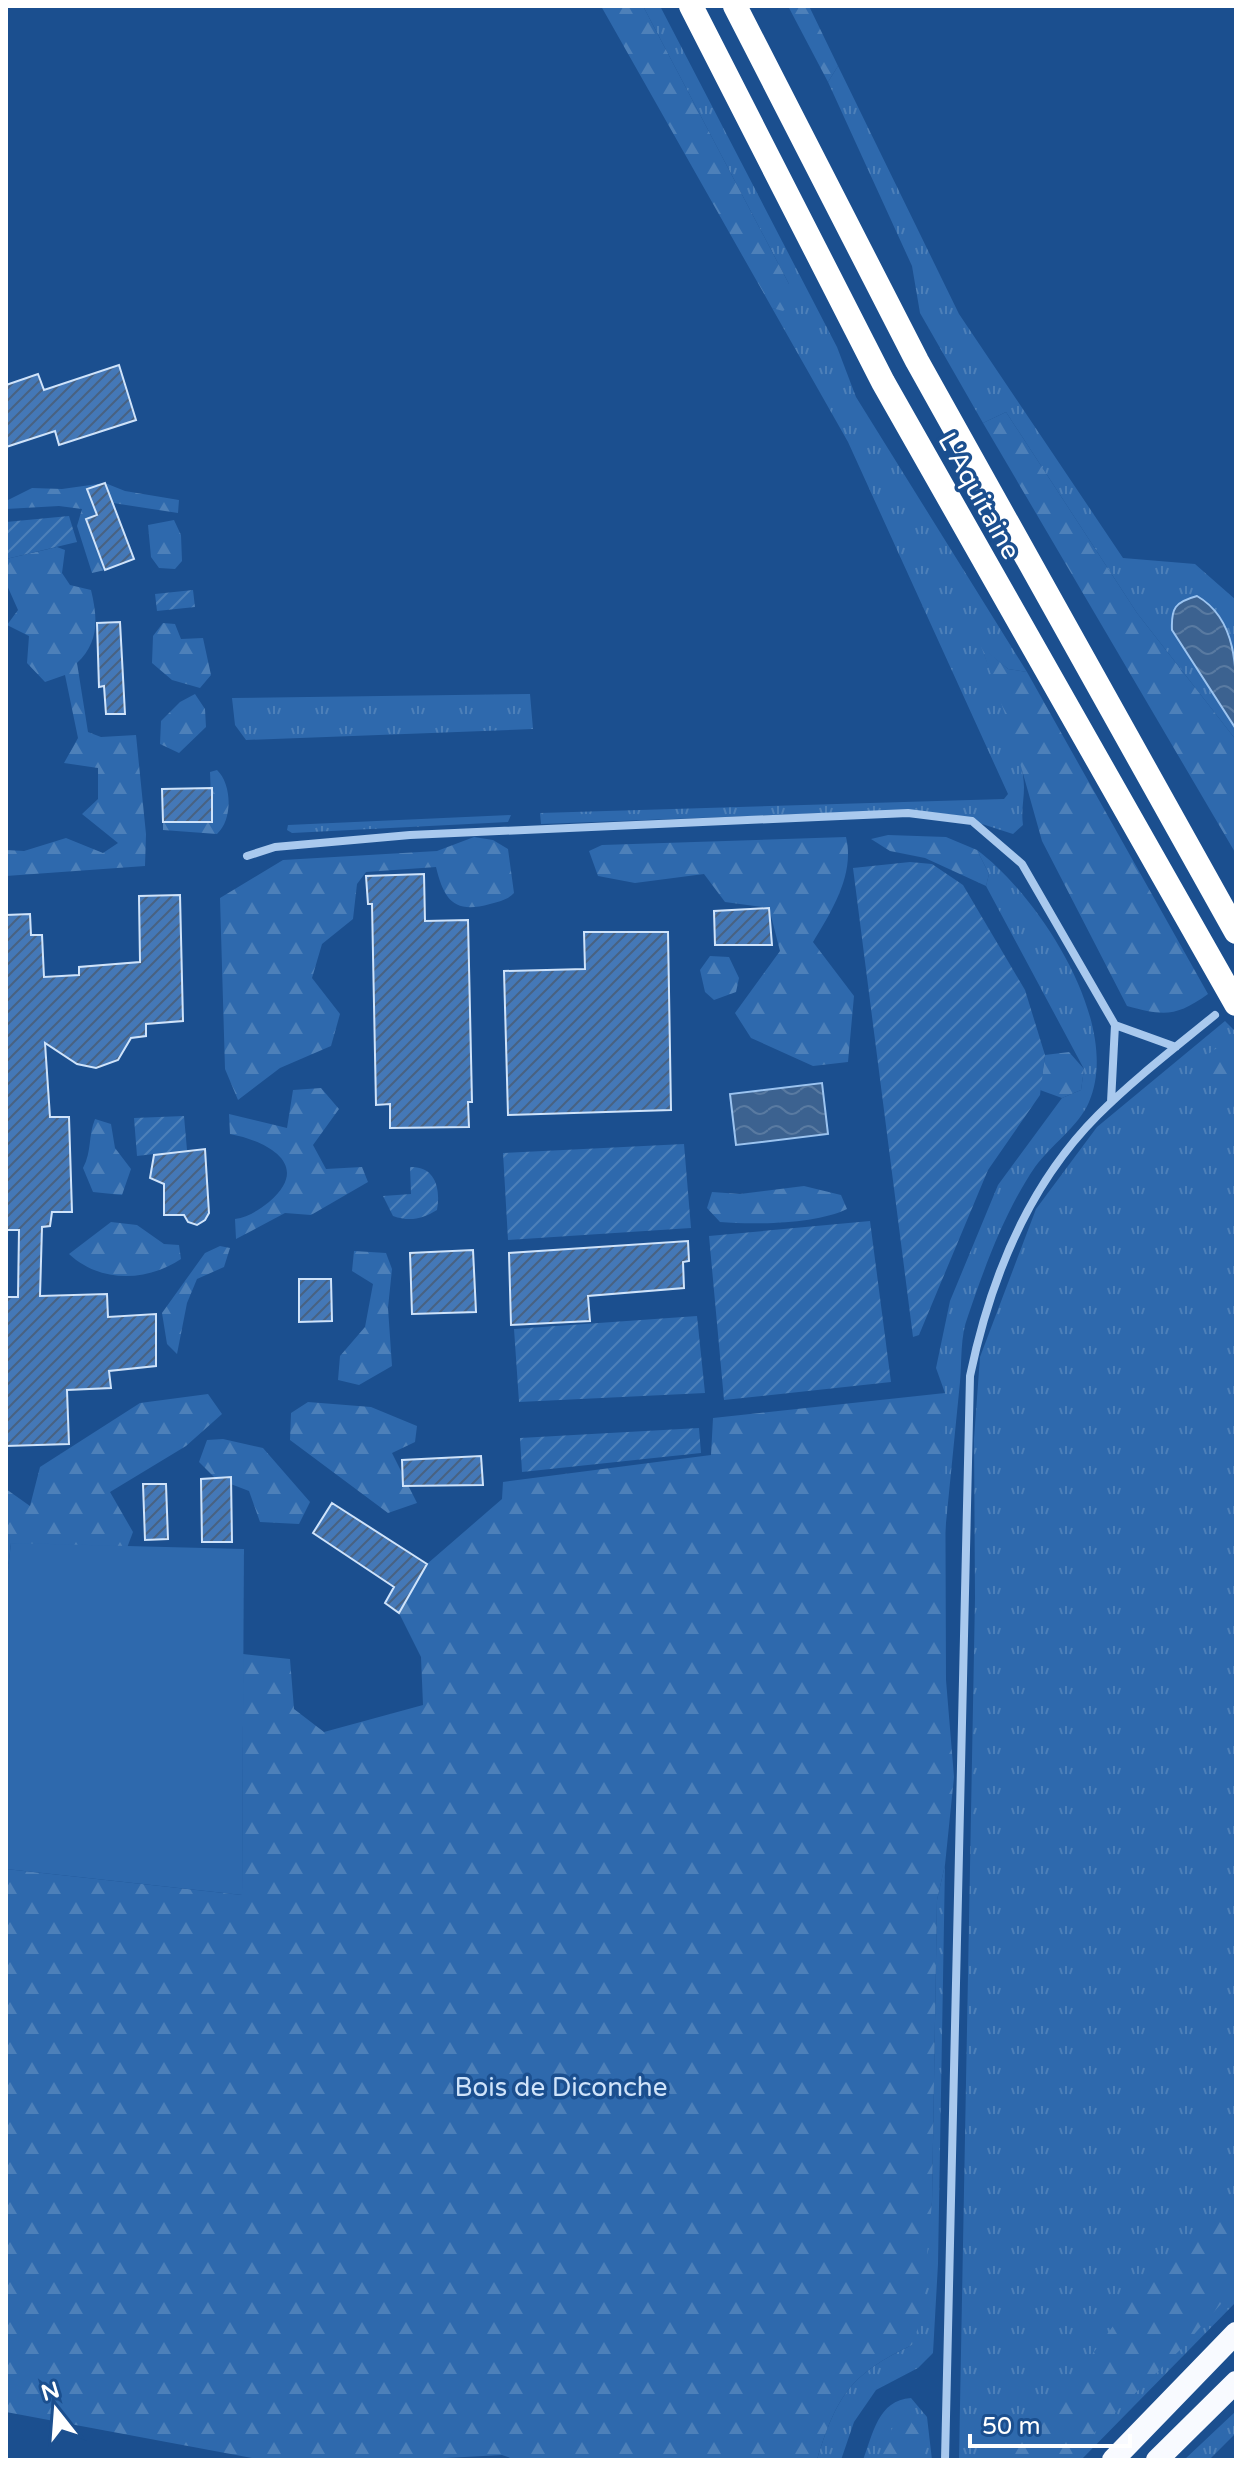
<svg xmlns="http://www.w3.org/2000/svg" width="1242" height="2466" font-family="'Varela Round',sans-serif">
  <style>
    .grass { fill: url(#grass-tufts) }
    .forest { fill: url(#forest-firs) }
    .park { fill: #2e69ad }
    .garden { fill: url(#garden-furrows) }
    .water { fill: url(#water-waves); stroke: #9cc4f0; stroke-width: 2 }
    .building { fill: url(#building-hatch); stroke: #cfe3fa; stroke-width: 2 }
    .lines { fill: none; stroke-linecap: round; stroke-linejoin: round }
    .minor { stroke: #a9c9ee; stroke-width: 8 }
    .trunk { stroke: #f8faff; stroke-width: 22 }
    .motorway { stroke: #fff; stroke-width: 24 }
    .labels { text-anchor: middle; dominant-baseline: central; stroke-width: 7; stroke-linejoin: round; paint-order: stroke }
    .street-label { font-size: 26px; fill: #fff; stroke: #1b4f8f }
    .park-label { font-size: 26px; fill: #cfe3fa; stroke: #1b4f8f }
  </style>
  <defs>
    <pattern id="grass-tufts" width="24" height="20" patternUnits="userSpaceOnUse" patternTransform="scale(2)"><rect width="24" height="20" fill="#2e69ad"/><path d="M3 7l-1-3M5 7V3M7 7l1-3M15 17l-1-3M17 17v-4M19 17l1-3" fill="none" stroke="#4d80b9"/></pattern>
    <pattern id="forest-firs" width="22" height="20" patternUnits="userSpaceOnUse" patternTransform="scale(2)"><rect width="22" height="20" fill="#2e69ad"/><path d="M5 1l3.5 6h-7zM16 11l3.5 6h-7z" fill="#4d80b9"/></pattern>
    <pattern id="garden-furrows" width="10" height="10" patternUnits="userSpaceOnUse" patternTransform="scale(2)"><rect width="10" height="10" fill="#2e69ad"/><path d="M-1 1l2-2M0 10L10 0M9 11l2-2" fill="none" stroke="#4d80b9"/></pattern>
    <pattern id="water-waves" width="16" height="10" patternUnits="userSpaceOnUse" patternTransform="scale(2)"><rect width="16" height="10" fill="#3c6290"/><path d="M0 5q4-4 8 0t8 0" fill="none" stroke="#597aa1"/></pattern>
    <pattern id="building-hatch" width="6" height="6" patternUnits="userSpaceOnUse" patternTransform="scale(2)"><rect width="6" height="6" fill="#4478b7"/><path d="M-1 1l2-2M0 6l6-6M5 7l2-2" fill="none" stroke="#486282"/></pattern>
  </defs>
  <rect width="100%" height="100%" fill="#1b4f8f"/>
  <!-- grass -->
  <path class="grass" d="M643,6H660L837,347L856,397L1027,672L1008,669L982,648C995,685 1023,748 1024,787C1024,800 1021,811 1023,825L1013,834L954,815L906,810L541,824L540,813L1004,799L1008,794L848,442L772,308L783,310L789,284Z
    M838,66L959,314L1123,558L1195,564L1236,600V740L1137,613L1006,412L983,423L920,313L912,266L828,82Z
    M530,694L533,729L246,740L235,725L232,698Z
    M511,815L508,822L292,833L287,830L288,825Z
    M977,850C1038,895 1123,1024 1089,1102C1079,1126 1051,1145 1035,1167C1005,1211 985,1266 968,1316C960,1336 962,1361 960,1382C955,1432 950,1483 945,1533V1393L936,1368L950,1301L998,1185L1062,1098L1081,1090L1084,1069L986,886L989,874Z
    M1225,1021L1236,1032V2302L1081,2460H959L975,1598L974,1439L980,1357L1036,1209L1097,1127Z
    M945,1865L938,2264L933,2353L918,2368L876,2390L854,2422L841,2460H817C837,2395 851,2374 912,2345L932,2202L937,1900Z
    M911,2398L927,2417L932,2460H863C873,2434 878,2400 911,2398Z
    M1236,2411V2433L1209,2460H1184Z"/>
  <!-- forest -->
  <path class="forest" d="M601,6H643L789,284L794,301L783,311L772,308Z
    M788,6H809L838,66L828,82Z
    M1006,412L1137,613L1236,740V854L983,423Z
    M105,483L125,491L179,500L178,513L113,503L87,519L105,570L92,573L77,526L82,509L59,506L6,509V501L32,488L62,489Z
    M174,520L181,535L182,561L175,569L159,568L151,557L148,525Z
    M57,547L65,550L62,573L70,585L91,590C98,619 99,642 77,663L88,732L101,737L136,735L146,834L145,866L6,876V850L24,851L66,838L103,853L118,843L82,814L98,799V768L64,763L78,738L65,675L45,682L27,663L29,636L7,625L18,610L6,583V559Z
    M163,623L175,624L181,639L203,638L211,675L200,688L172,680L152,663L153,636Z
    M981,646L1008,669L1027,672L1208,994C1176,1017 1164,1016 1127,1006L1042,841L1011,731Z
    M195,694L205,709L206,727L179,753L160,744L161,721L180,702Z
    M217,770C232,784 233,820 217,834L163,830V822H212L210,772Z
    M888,835L946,837L977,850L989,874L986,886L925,858L890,851L871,839Z
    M474,837L493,840L508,849L514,893C507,900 500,901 490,904C454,914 444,900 436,867L366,872L357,884L353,919L322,944L312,978L340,1014L331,1046L280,1068L238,1100L225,1069L220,898L283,860L437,851Z
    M846,837C855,874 832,911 813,942L854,996L848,1062L813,1066L751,1038L735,1013L780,951L769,908L725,902L704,874L635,883L598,876L589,851L602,845Z
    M710,956L729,957L739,978L736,992L714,1000L705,992L700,970Z
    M1236,1035V1110L1198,1061Z
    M1069,1052L1084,1069L1081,1090L1062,1098L1040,1090L1045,1055Z
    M321,1088L339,1109L313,1145L326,1169L362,1167L368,1182L311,1215L285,1213L236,1239L235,1219C248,1217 259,1210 269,1202C313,1165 267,1141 230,1134L229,1114L287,1128L293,1090Z
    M95,1119L111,1124L115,1148L131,1169L122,1195L93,1192L83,1168C92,1151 88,1136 95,1119Z
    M804,1186L841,1195L847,1209C817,1224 754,1225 720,1222L707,1208L712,1192L740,1194Z
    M111,1222L137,1225L164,1244L179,1245L181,1259C147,1282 100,1283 69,1254Z
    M220,1246L230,1248L224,1267L197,1279L187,1303L177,1354L167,1344L162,1313L205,1253Z
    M354,1251L386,1253L392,1269L388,1308L392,1366L359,1385L338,1380L340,1356L365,1327L373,1284L352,1271Z
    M945,1393L946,1680L954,1777L945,1865L937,1900L932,2202L921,2319L912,2345C851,2374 837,2395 817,2460H516L502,2455L408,2460H263L6,2412V1869L242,1895L243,1654L290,1659L294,1709L324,1732L423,1705L421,1657L399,1613L427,1564L502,1499L503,1482L711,1455L713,1418Z
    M208,1394L222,1414L186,1446L110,1492L133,1532L122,1561L11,1543L6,1587V1489L30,1506L40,1467L140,1403Z
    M308,1402L371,1407L417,1426L415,1442L392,1453L417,1503L388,1513L290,1440L291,1413Z
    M223,1439L263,1448L310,1502L299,1524L260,1522L249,1491L215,1478L199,1462L207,1440Z
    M1236,2194V2287L1181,2349L1066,2460H998L1074,2379L1133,2299Z
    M908,2417L924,2441L923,2460H880L894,2424Z"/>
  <!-- park -->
  <path class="park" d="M11,1543L244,1549L242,1895L6,1869V1587Z"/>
  <!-- garden -->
  <path class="garden" d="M69,516L77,542L6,559V522Z
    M193,590L195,607L157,611L155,594Z
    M910,862L932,864L963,885L1025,990L1045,1055L1040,1095L988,1170L919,1335L913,1337L853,868Z
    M184,1116L187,1150L137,1156L134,1118Z
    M684,1144L691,1228L508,1240L503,1153Z
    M410,1167C435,1166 441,1188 437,1210C422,1219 410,1222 393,1216L383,1196L411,1194Z
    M870,1221L891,1382L724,1400L709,1236Z
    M697,1316L705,1393L519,1402L514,1329Z
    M699,1428L701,1453L522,1472L520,1438Z"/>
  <!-- water -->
  <path class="water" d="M1197,596C1242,622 1236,681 1236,729L1172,630C1171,608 1175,602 1197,596Z
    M822,1083L828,1134L736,1145L730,1094Z"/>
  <!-- building -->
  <path class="building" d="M119,365L136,420L59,445L55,431L6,447V385L38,374L44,390Z
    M105,483L134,559L105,570L86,519L97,515L87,489Z
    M120,622L125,714H106L104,686L99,687L97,623Z
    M212,788V822H163L162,789Z
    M424,874L425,921L468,920L472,1102H468L469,1127L390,1128V1104L376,1105L372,904H368L366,876Z
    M180,895L183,1021L146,1024V1036L131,1038L118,1060L96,1068L77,1064L45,1043L50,1117H69L72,1212H52L50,1226L42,1227L40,1296L107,1294L108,1317L156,1314V1366L109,1371L111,1388L67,1390L69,1444L6,1446V1297H18L19,1230H6V915L30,914L31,935H42L44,977L79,975V967L140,962L139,896Z
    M769,908L772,945H715L714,911Z
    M584,932H668L671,1110L508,1115L504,971L585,969Z
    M205,1149L209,1213L205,1220L197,1225L188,1222L184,1215H164V1184L150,1178L154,1155Z
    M688,1241L689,1261L683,1262L684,1288L588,1296L590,1321L511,1325L509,1253Z
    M473,1250L476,1312L412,1314L410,1253Z
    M299,1279H331L332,1321L299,1322Z
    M481,1456L483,1485L403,1486L402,1460Z
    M231,1477L232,1542H202L201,1479Z
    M143,1484H166L168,1539L145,1540Z
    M332,1503L427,1564L399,1613L385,1603L394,1587L313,1533Z"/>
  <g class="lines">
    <!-- minor -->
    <path class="minor" d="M247,856L275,847L410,835L908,813L972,821L1022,864L1115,1025L1111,1102
      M1115,1025L1176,1047
      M945,2460L970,1376C990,1280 1028,1185 1098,1115C1134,1079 1176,1047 1215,1015"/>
    <!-- trunk -->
    <path class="trunk" d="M1113,2460L1236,2333
      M1157,2460L1236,2382"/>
    <!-- motorway -->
    <path class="motorway" d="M691,6L883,382L1236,1004
      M735,6L917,361L1236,932"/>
  </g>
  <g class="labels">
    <!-- street labels -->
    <g class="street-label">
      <text transform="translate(979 496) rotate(61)">L'Aquitaine</text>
    </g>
    <!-- park labels -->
    <g class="park-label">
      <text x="561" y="2087">Bois de Diconche</text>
    </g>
  </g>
  <!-- border -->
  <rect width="1242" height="2466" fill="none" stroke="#ffffff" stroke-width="16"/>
  <!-- north arrow -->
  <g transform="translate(56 2410) rotate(343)" stroke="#1b4f8f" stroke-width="6" paint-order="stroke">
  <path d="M0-6L14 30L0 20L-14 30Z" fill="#ffffff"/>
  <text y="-12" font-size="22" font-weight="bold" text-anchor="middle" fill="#ffffff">N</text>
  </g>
  <!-- scale -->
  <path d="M970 2434v12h160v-12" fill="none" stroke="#ffffff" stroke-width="4"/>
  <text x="982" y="2434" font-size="24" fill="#ffffff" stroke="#1b4f8f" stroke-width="6" paint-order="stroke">50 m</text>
</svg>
